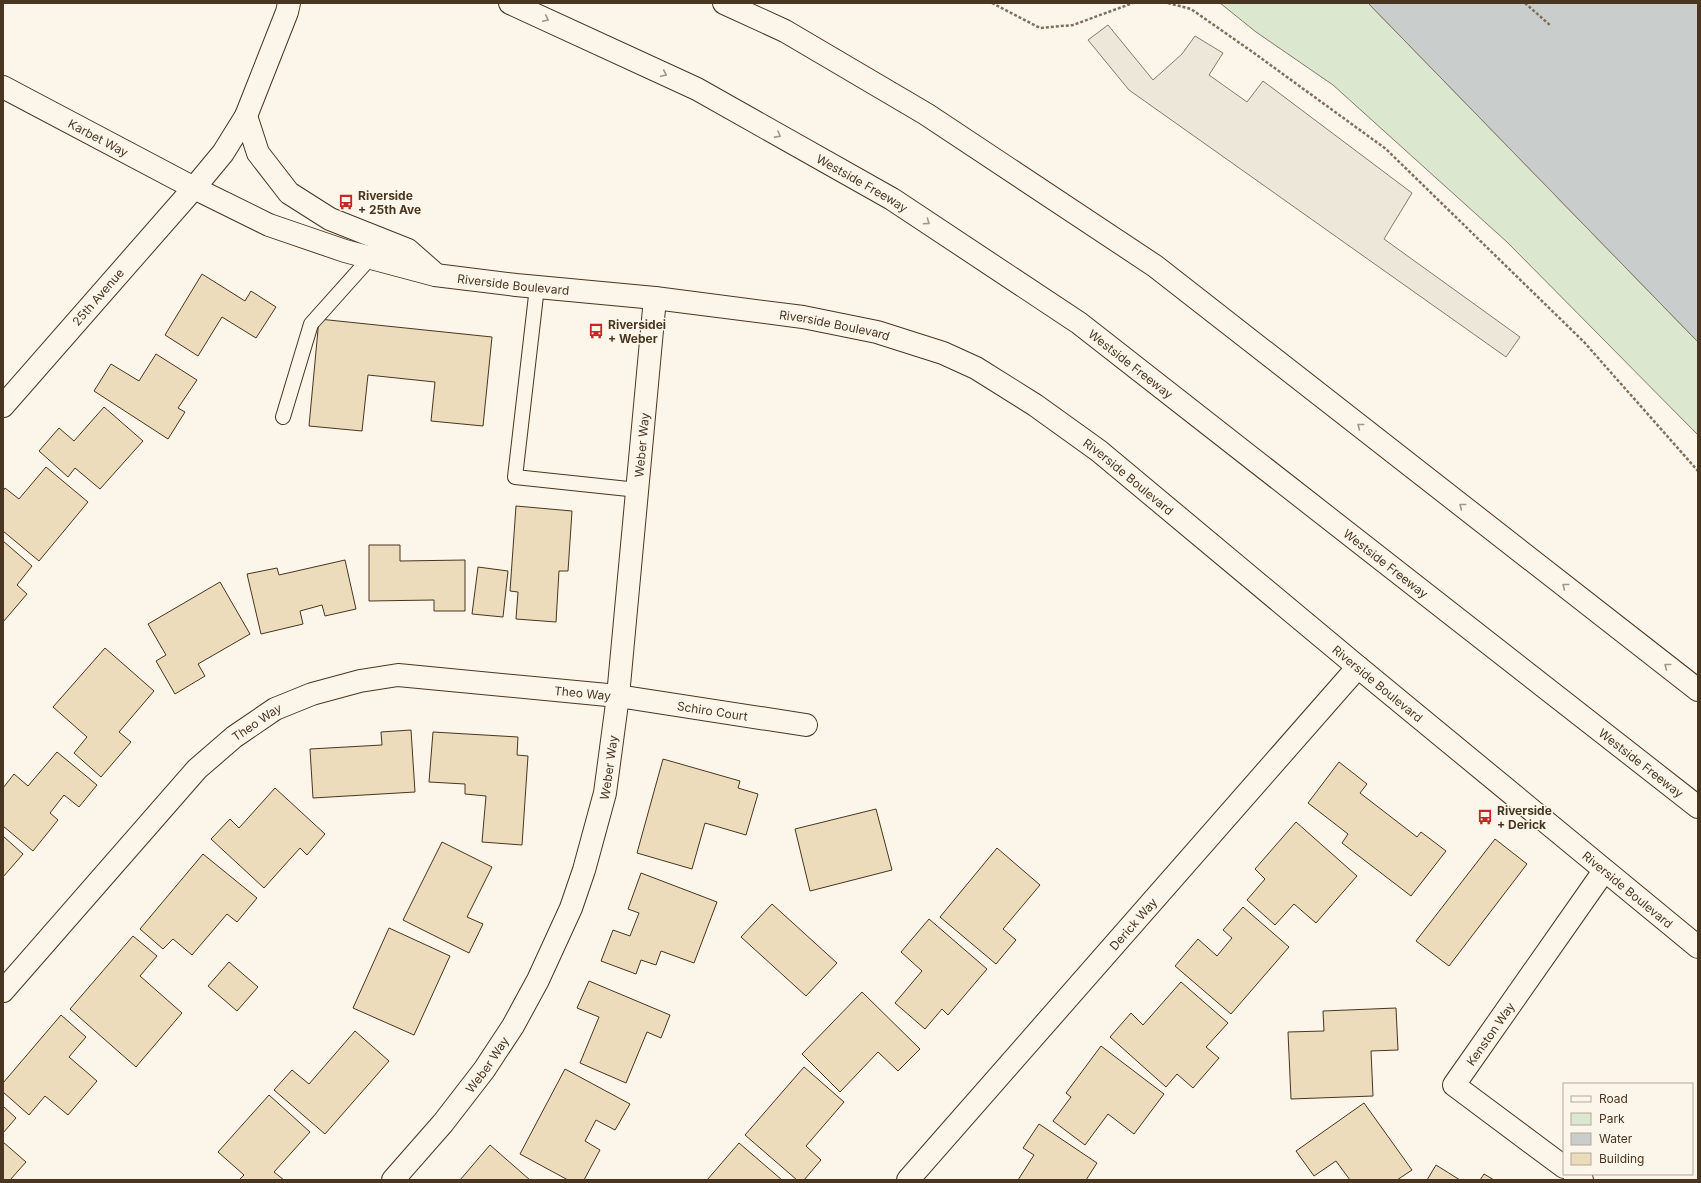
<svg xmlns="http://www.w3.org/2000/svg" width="1701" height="1183" font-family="Inter,sans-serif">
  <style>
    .green { fill: #dce7d0; stroke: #887966 }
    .parking { fill: #ede7d9; stroke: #887966 }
    .water { fill: #c9cecd; stroke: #887966 }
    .building { fill: #ecdcbc; stroke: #4a3520 }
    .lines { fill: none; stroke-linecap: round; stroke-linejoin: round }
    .service-casing { stroke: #4a3520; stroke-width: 16 }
    .minor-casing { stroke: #4a3520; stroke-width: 24 }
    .tertiary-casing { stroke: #4a3520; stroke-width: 24 }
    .motorway-casing { stroke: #4a3520; stroke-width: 24 }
    .path { stroke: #7f6f5c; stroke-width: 2.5; stroke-dasharray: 3 2; stroke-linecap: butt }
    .service { stroke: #fbf6e9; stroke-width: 14 }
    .minor { stroke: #fbf6e9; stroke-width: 22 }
    .tertiary { stroke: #fbf6e9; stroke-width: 22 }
    .motorway { stroke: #fbf6e9; stroke-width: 22 }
    .oneway { stroke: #a29684 }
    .labels { text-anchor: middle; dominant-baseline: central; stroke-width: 3; stroke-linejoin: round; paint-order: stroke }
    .street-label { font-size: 12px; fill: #4a3520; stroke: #fbf6e9 }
    .poi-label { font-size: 12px; font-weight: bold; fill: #4a3520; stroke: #fbf6e9; text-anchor: start }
  </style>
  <rect width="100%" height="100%" fill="#fbf6e9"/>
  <!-- green -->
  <path class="green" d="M1220,3H1368L1698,342V435L1507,242L1333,85L1256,32Z"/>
  <!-- parking -->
  <path class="parking" d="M1108,25L1153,80L1182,54L1195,36L1223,53L1209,75L1247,102L1263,81L1412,193L1384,239L1520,337L1506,357L1129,90L1088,40Z"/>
  <!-- water -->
  <path class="water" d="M1368,3H1698V342Z"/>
  <!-- building -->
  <path class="building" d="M202,274L245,301L251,291L276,307L256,338L222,317L198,356L165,335Z
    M319,319L492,337L483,426L431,421L435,382L368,375L362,431L309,426Z
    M156,354L197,380L178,408L185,412L168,439L94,391L111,364L139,381Z
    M104,407L143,441L100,489L75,468L68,477L39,451L59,428L74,441Z
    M46,467L88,502L39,561L3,531V491L5,488L19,499Z
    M516,506L572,511L568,571H559L556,622L516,619L518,592L510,591Z
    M3,541L32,566L17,585L27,594L3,622Z
    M369,545H400V561L465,560V611H434V600L369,601Z
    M345,560L356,609L325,616L322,605L300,611L303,624L261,634L247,574L277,568L279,575Z
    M478,567L508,571L503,617L472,614Z
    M220,582L250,634L198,664L205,676L175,694L156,661L166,655L148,624Z
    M105,648L154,691L119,732L131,742L101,777L74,753L87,737L53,707Z
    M411,730L415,792L313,798L310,749L382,745L381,732Z
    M433,732L518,737L517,755L528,756L522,845L482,842L486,796L465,794V784L429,782Z
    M57,752L97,785L79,807L64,795L50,813L58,820L33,851L3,826V788L14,774L28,786Z
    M663,759L740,781L738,788L758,794L746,835L705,823L692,869L637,853Z
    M1339,762L1367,784L1360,793L1417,837L1421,832L1446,851L1411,896L1342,843L1348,834L1308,803Z
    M275,788L325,834L307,855L300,848L264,888L211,839L230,819L239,828Z
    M876,809L892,870L810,891L795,829Z
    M1296,822L1357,876L1316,923L1294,904L1275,925L1247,900L1265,879L1255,869Z
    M3,836L23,854L3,877Z
    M1495,839L1527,864L1449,966L1416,941Z
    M442,842L492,867L467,917L483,924L469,953L403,920Z
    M997,848L1040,885L1003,929L1016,940L996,964L940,917Z
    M203,854L257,898L237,922L227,914L192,955L173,939L163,949L140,929Z
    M641,873L717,902L694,963L661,951L656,965L641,960L636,974L601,961L613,930L630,936L639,913L628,909Z
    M772,904L837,963L806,996L741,937Z
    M1243,907L1289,947L1231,1014L1175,966L1198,939L1217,956L1232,938L1223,930Z
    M929,919L987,969L948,1015L942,1009L925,1029L895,1003L922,971L901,952Z
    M389,928L450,956L414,1035L353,1008Z
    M133,936L157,956L140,976L182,1013L136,1067L70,1009Z
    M229,962L258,987L237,1011L208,986Z
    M589,981L670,1015L661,1038L647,1032L626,1083L580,1063L599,1017L577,1008Z
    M1181,982L1228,1023L1206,1047L1219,1058L1193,1088L1177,1074L1166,1087L1110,1037L1131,1013L1143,1025Z
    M862,992L920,1049L898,1071L878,1052L840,1092L802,1054Z
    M1396,1008L1398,1050L1371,1051L1373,1096L1291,1099L1288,1032L1324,1031L1323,1011Z
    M61,1015L86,1037L69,1057L97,1081L68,1115L45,1096L29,1115L3,1092V1083Z
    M355,1031L389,1061L325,1134L274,1090L292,1070L309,1084Z
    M1101,1046L1164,1094L1134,1134L1108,1114L1085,1145L1053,1121L1071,1097L1066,1093Z
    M804,1067L844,1102L806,1146L821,1160L804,1180H797L745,1135Z
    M565,1069L630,1104L615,1130L596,1120L585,1141L600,1150L584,1180H568L520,1154Z
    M269,1095L310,1132L274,1172L284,1180H239L244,1175L218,1152Z
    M1364,1103L1412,1170L1397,1180H1350L1336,1161L1314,1176L1296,1151Z
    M3,1106L16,1118L3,1133Z
    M1039,1124L1097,1163L1086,1180H1018L1034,1155L1023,1148Z
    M3,1142L26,1162L10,1180H3Z
    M739,1143L782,1180H707Z
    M490,1145L530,1180H460Z
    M1436,1165L1460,1180H1427Z
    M1484,1174L1494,1180H1480Z"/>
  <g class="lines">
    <defs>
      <path id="service" d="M537,287L515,477L638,490
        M283,417L311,324L370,258"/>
      <g id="minor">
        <path id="s1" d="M3,87L194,188L3,406"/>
        <path id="s2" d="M3,991L197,769L234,737L275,709L312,694L360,681L398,675L618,696L806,725"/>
        <path id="s3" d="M1564,1167L1454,1085L1604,871"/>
        <path d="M1574,1174L1582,1180"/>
        <path id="s4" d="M393,1180L443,1123L484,1070L513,1026L538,980L571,908L584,870L605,793L618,696L655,298"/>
        <path id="s5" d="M908,1180L1358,667"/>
      </g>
      <g id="tertiary">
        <path id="s6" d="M289,3L287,12L246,116L223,153L194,188L269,225L345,251L435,275L516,285L655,298L803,317L877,332L943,353L976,368L1035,405L1099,451L1358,667L1698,947"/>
        <path d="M246,116L258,153L289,193L330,219L408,250L433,272"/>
      </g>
      <g id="motorway">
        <path id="s7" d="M510,3L697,89L892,199L1079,323L1698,807"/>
        <path d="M724,3L785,31L926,114L1155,266L1698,690"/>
      </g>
    </defs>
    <!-- service casing -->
    <use href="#service" class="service-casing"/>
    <!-- minor casing -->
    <use href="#minor" class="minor-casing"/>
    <!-- tertiary casing -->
    <use href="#tertiary" class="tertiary-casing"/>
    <!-- motorway casing -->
    <use href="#motorway" class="motorway-casing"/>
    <!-- path -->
    <path class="path" d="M992,3L1040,28L1073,25L1133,3
      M1168,3L1191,9L1254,53L1386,149L1584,342L1698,471
      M1525,3L1551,26"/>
    <!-- service -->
    <use href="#service" class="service"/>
    <!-- minor -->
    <use href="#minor" class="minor"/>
    <!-- tertiary -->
    <use href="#tertiary" class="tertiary"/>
    <!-- motorway -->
    <use href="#motorway" class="motorway"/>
  </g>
  <!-- one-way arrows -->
  <defs><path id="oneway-chevron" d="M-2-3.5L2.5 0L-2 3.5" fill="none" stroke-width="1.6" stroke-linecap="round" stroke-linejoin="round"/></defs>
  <g class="oneway">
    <use href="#oneway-chevron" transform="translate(546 19) rotate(25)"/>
    <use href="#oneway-chevron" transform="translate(664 74) rotate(25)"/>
    <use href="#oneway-chevron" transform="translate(778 135) rotate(29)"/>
    <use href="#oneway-chevron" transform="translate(927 222) rotate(34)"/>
    <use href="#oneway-chevron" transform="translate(1360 426) rotate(-142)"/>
    <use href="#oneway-chevron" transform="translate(1462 506) rotate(-142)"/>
    <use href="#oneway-chevron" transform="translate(1565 586) rotate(-142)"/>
    <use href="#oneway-chevron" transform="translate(1667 666) rotate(-142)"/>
  </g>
  <!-- icons -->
  <defs>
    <symbol id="bus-bare" viewBox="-9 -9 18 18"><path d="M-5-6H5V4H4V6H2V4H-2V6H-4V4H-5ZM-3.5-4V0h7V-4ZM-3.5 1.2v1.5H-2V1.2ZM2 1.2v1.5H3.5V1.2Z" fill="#c62828" stroke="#fbf6e9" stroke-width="2.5" paint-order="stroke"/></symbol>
  </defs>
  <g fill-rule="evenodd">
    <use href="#bus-bare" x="335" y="191" width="22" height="22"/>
    <use href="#bus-bare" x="585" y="320" width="22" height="22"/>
    <use href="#bus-bare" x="1474" y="806" width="22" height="22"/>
  </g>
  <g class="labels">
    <!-- street labels -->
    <g class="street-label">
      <text stroke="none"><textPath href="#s1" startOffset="108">Karbet Way</textPath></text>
      <text stroke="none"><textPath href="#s7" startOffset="396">Westside Freeway</textPath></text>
      <text stroke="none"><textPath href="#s6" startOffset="546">Riverside Boulevard</textPath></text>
      <text transform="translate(98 297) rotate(-49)">25th Avenue</text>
      <text stroke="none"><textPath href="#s6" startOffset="870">Riverside Boulevard</textPath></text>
      <text stroke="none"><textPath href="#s7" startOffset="720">Westside Freeway</textPath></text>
      <text stroke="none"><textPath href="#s4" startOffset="797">Weber Way</textPath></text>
      <text stroke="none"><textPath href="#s6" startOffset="1206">Riverside Boulevard</textPath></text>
      <text stroke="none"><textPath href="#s7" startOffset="1044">Westside Freeway</textPath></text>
      <text stroke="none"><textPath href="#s6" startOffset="1530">Riverside Boulevard</textPath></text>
      <text stroke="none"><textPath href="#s2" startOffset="707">Theo Way</textPath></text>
      <text stroke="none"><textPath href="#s2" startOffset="838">Schiro Court</textPath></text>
      <text stroke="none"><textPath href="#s2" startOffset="371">Theo Way</textPath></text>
      <text stroke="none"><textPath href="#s7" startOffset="1368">Westside Freeway</textPath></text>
      <text stroke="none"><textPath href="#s4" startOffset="473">Weber Way</textPath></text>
      <text stroke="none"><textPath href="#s6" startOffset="1854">Riverside Boulevard</textPath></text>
      <text stroke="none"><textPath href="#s5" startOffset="341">Derick Way</textPath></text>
      <text stroke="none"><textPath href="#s3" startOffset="200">Kenston Way</textPath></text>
      <text stroke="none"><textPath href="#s4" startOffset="149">Weber Way</textPath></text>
    </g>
    <!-- poi labels -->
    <g class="poi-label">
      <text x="358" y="195">Riverside<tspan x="358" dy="14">+ 25th Ave</tspan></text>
      <text x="608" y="324">Riversidei<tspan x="608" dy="14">+ Weber</tspan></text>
      <text x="1497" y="810">Riverside<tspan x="1497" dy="14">+ Derick</tspan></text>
    </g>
  </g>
  <!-- border -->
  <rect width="1701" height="1183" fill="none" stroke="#4a3520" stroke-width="8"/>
  <!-- legend -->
  <rect x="1563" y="1083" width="130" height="92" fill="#fbf6e9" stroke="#b4a999"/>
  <rect x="1571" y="1096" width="20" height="6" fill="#fbf6e9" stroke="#b4a999"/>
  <text x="1599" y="1103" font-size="12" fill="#4a3520">Road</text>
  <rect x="1571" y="1113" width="20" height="12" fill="#dce7d0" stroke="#b4a999"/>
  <text x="1599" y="1123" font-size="12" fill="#4a3520">Park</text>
  <rect x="1571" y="1133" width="20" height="12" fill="#c9cecd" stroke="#b4a999"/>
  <text x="1599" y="1143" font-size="12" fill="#4a3520">Water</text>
  <rect x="1571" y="1153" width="20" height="12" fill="#ecdcbc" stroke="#b4a999"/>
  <text x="1599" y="1163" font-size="12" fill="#4a3520">Building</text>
</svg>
